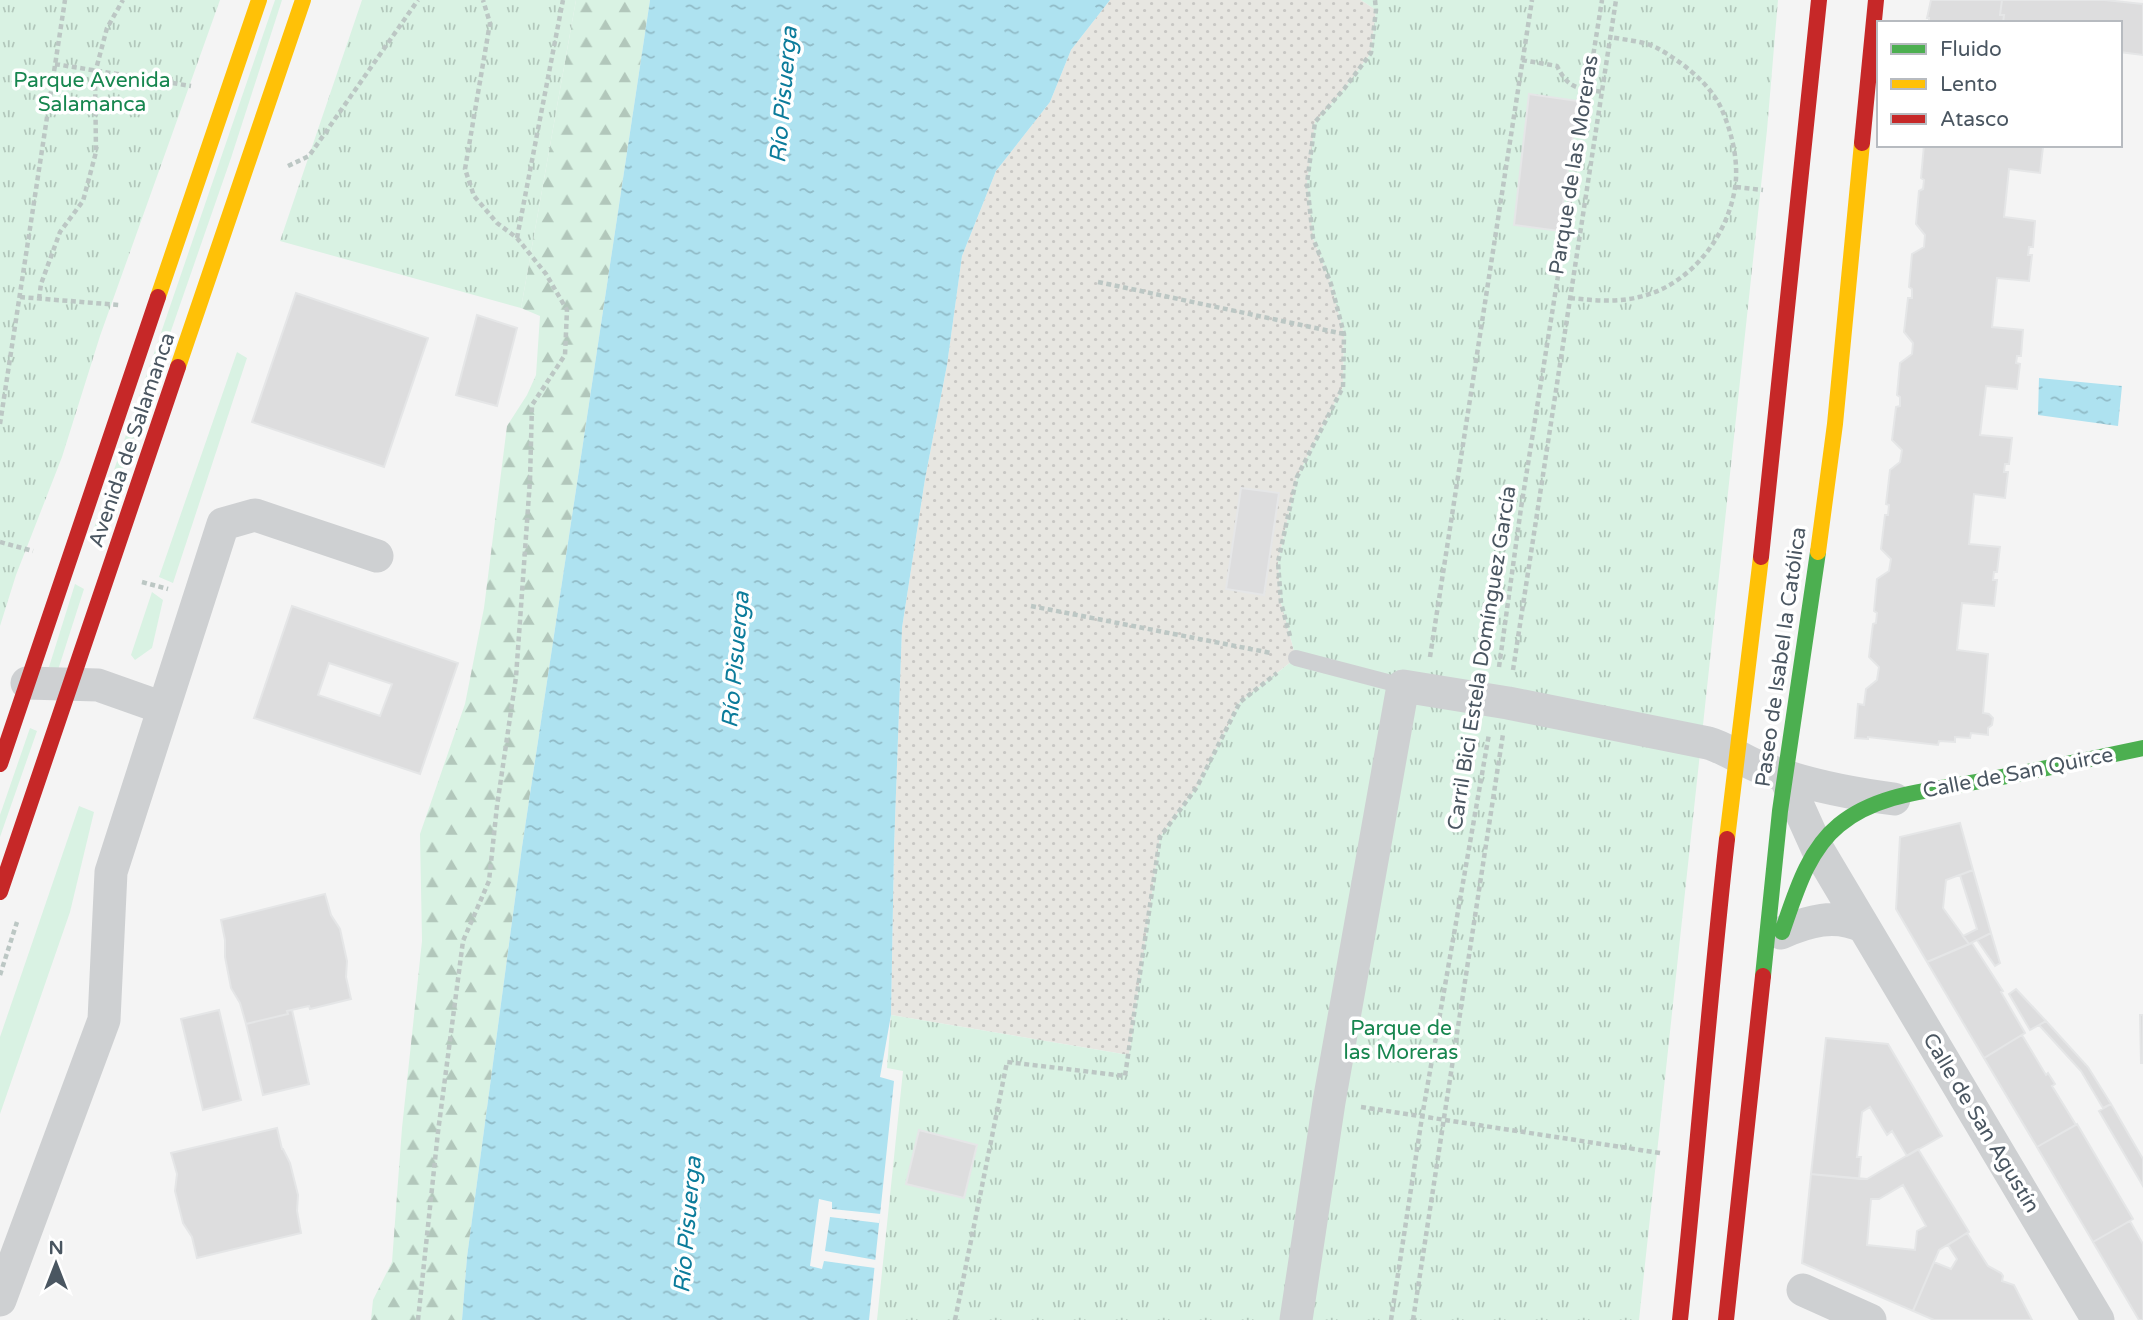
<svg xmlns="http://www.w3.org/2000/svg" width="2143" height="1320" font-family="'Varela Round',sans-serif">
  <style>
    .green { fill: #d9f2e3 }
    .forest { fill: url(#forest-firs) }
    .sand { fill: url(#sand-dots) }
    .park { fill: url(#park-tufts) }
    .water { fill: url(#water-ripples) }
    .pier { fill: #f4f4f4 }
    .building { fill: #ddddde; stroke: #e5e6e7; stroke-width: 2; fill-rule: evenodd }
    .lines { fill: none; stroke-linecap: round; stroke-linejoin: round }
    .path { stroke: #bcc7c4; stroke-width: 4.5; stroke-dasharray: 5 3.5; stroke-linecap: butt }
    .lane { stroke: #ced0d2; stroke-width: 16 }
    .street { stroke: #ced0d2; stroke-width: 33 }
    .fast { stroke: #4caf50; stroke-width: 16 }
    .slow { stroke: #ffc107; stroke-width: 16 }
    .jam { stroke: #c62828; stroke-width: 16 }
    .labels { text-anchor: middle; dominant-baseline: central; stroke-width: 7; stroke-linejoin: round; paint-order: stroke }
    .park-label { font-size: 21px; fill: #17864f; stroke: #fff }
    .street-label { font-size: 21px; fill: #4a5661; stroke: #fff }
    .water-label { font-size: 23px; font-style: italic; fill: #0c7c9b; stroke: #fff }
  </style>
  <defs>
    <pattern id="forest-firs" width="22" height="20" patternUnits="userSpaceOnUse" patternTransform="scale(1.75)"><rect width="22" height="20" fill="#d9f2e3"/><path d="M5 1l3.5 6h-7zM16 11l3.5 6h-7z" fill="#b2c7bb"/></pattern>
    <pattern id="sand-dots" width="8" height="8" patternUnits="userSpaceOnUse" patternTransform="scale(1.75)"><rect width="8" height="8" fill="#e7e6e1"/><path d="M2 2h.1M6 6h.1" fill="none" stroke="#c8c7c4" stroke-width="1.8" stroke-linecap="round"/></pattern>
    <pattern id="park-tufts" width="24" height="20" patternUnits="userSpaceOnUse" patternTransform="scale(1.75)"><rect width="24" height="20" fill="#d9f2e3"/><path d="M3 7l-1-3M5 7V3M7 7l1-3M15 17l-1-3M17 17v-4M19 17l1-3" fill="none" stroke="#b2c7bb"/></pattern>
    <pattern id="water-ripples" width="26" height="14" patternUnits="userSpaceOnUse" patternTransform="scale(1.75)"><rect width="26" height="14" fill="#aee2f0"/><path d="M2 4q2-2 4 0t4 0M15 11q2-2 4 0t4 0" fill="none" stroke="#90bac6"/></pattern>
  </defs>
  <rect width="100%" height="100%" fill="#f4f4f4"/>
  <!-- green -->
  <path class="green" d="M275,0H282L231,158L98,541L90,540Z
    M237,352L247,358L173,583L159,577Z
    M75,584L84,589L58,670L49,667Z
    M152,592L163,600L152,648L135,660L131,655Z
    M30,728L37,731L0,837V815Z
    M79,806L94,812L70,912L0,1114V1037Z"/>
  <!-- forest -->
  <path class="forest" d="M576,0H650L522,847L467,1257L462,1320H371L373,1300L392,1262L402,1128L422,941L420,834L465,704L484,608L507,426L527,395L536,375L540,316L521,308Z"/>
  <!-- sand -->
  <path class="sand" d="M1110,0H1361L1376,10L1371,53L1344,89L1315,122L1313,238L1331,284L1344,334L1343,387L1297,477L1278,562L1281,603L1296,658L1240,702L1197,787L1160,837L1129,1055L891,1015L894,848L902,628L925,479L947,365L962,256L996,171L1050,102L1071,50Z"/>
  <!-- park -->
  <path class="park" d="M0,0H220L100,336L62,457L16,575L0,626Z
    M362,0H576L521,308L280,241Z
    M1361,0H1778L1767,130L1639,1320H877L903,1071L887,1068L891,1015L1129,1055L1160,837L1197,787L1240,702L1296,658L1281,603L1278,562L1297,477L1343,387L1344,334L1331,284L1313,238L1307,183L1315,122L1344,89L1371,53L1376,10Z"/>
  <!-- water -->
  <path class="water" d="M650,0H1110L1071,50L1050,102L996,171L962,256L947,365L925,479L902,628L894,848L891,1015L880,1077L894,1081L869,1320H462L467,1257L522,847Z
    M2039,378L2122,386L2118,426L2038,415Z"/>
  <!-- pier -->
  <path class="pier" d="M819,1199L832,1202V1209L881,1214L879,1223L830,1217L825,1251L876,1260L875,1268L824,1261L822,1269L810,1266Z"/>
  <!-- building -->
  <path class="building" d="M1931,0H2002L2000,15H2004L2003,23H1929V18H1927Z
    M2002,0H2105L2143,4V55L2120,52V23H2003L2004,15H2000Z
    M1529,94L1578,101L1559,231L1514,225Z
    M1924,145H2040L2043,147L2040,173L2009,169L2004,217L2035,221L2033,247H2029L2028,255H2032L2029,281L1997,278L1992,327L2023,330L2021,356H2017L2016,363L2020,364L2017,389L1986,386L1980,435L2012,438L2009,464H2005L2004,472H2008L2005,498L1974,494L1969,544L2000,547L1997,572H1994L1993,580H1997L1994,606L1962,603L1957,650L1988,654L1983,713L1989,714L1993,718L1992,725L1988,728V735L1971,733L1970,738L1955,737V742L1939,741L1938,745L1868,737V739L1855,738L1858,704L1864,705L1866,689L1877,680L1879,667L1869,657L1873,624L1876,623L1877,613L1874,611L1877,579L1889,571L1891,559L1881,549L1885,515H1888L1889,505L1886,504L1890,470L1900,462L1902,450L1892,440L1896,407L1900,406V397L1897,395L1900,363L1912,354L1913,343L1904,332L1908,298H1912V289L1909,287L1912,254L1924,247L1925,235L1916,224L1919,191L1923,189L1924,180L1921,178Z
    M296,293L428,338L384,467L252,422Z
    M477,315L517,328L497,406L456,395Z
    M1241,488L1279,493L1264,595L1226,589Z
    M292,606L458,663L420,774L254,718ZM329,663L392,684L380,716L318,695Z
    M1960,823L1973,870L1946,880L1943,908L1969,944L1927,962L1896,909L1900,837Z
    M1973,870L1991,933L1969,944L1963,936L1977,929L1960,875Z
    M325,894L331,915L340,929L347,961L346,977L351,999L310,1009L309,1006L287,1011L288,1014L246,1024L240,1003L231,988L225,957V940L221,920Z
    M1991,933L2000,963L1995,966L1977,940Z
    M1972,943L2003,991L2001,992L2025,1033L1984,1058L1927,962Z
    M2016,989L2046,1021L2030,1030L2009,994Z
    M219,1010L241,1100L203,1110L181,1019Z
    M292,1010L309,1084L263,1095L246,1024L288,1014L287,1011Z
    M2140,1015H2143V1063H2141Z
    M2046,1021L2088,1067L2111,1104L2103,1108L2081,1071L2039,1025Z
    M2022,1035L2046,1075L2048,1073L2055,1084L2052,1086L2076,1125L2037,1147L1984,1058Z
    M1826,1038L1888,1044L1942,1136L1907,1156L1892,1131L1887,1135L1870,1107L1862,1112L1857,1157H1861L1859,1179L1811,1174Z
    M2111,1104L2143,1159V1186L2099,1111Z
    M2077,1124L2133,1219L2093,1242L2037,1147Z
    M277,1128L282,1149H283L290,1163L298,1195L297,1211L301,1233L197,1258L192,1237L183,1223L175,1191L177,1174L171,1153Z
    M919,1130L977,1145L964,1198L906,1184Z
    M1918,1149L1969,1232L1939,1250L1913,1311L1802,1263L1811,1174L1867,1179ZM1903,1185L1926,1226L1917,1231L1915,1250L1867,1245L1871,1199H1879Z
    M2130,1221L2143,1244V1320H2139L2093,1242Z
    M1967,1233L1988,1266L2001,1273L2003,1276L2002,1281L2014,1285L2032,1320H1934L1913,1311L1934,1262L1951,1269L1957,1259L1948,1245Z"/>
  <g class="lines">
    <!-- path -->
    <path class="path" d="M1522,60L1557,66C1569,90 1578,88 1603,92
      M55,64L191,86
      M288,166L309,156L418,0
      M1736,187L1763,190
      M517,238L563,0
      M1098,282L1344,334
      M20,297L119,305
      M1570,298C1593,300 1615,303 1639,297C1689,286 1727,238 1735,188C1739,162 1732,133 1722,110C1711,84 1681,61 1657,48C1644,41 1625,40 1610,37
      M39,299L41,284L60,232L83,201L96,152L95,73L107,28L123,0
      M0,424L65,0
      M0,542L33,551
      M142,582L168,589
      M1031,606L1271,653
      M1290,636L1281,603L1278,562L1288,516L1297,477L1343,387L1344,334L1331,284L1313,238L1307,183L1315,122L1344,89L1371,53L1376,10L1375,0
      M1430,657L1532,0
      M1499,667L1521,508L1602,0
      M1513,670L1616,0
      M0,975L17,922
      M1361,1107L1660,1153
      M418,1320L438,1132L463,941L489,881L497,806L516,677L530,480L532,405L565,355L567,310L546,274L517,238L497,223L474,196L465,169L490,23L483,0
      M955,1320L1007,1062L1125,1076L1160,837L1197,787L1240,702L1277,673
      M1391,1320L1422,1117L1489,734
      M1413,1320L1503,734"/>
    <!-- lane -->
    <path class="lane" d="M1296,658L1403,686"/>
    <!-- street -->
    <path class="street" d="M27,683L98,685L163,708
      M1785,777L1817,848L1864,927
      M1781,933C1808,921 1835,913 1864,927L2098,1320
      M1803,1290L1870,1320
      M0,1300L104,1020L111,872L223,524L255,515L377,556
      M1296,1320L1329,1102L1403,686L1508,703L1708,743C1726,748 1740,759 1757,766C1801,784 1847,793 1894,799"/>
    <!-- fast -->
    <path class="fast" d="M1782,932C1795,895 1807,851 1839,825C1879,792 1937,790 1986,780C2038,770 2091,759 2143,748
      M1763,976L1780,811L1818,552"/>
    <!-- slow -->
    <path class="slow" d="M158,297L259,0
      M178,367L303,0
      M1818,552L1835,424L1862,143
      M1727,839L1761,557"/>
    <!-- jam -->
    <path class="jam" d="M1862,143L1876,0
      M1761,557L1819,0
      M0,764L158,297
      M0,892L178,367
      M1680,1320C1697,1160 1709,999 1727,839
      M1726,1320L1763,976"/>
  </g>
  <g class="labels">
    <!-- park labels -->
    <g class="park-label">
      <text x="92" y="80">Parque Avenida<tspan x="92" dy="24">Salamanca</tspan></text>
      <text x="1401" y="1028">Parque de<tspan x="1401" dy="24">las Moreras</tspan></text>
    </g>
    <!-- street labels -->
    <g class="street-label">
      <text transform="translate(1574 165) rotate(-81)">Parque de las Moreras</text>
      <text transform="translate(132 440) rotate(-71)">Avenida de Salamanca</text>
      <text transform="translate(1781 657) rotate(-82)">Paseo de Isabel la Católica</text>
      <text transform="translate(1482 658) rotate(-81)">Carril Bici Estela Domínguez García</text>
      <text transform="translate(2018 773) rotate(-11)">Calle de San Quirce</text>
      <text transform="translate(1981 1123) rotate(59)">Calle de San Agustín</text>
    </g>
    <!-- water labels -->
    <g class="water-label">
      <text transform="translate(784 95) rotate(-85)">Río Pisuerga</text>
      <text transform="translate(736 660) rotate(-85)">Río Pisuerga</text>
      <text transform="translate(688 1225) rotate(-85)">Río Pisuerga</text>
    </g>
  </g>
  <!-- legend -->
  <rect x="1877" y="21" width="245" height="126" fill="#ffffff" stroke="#b7bbc0" stroke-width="2"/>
  <rect x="1891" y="44" width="35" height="10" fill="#4caf50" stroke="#b7bbc0" stroke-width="2"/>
  <text x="1940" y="56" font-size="21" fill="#4a5661">Fluido</text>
  <rect x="1891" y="79" width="35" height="10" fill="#ffc107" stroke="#b7bbc0" stroke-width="2"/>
  <text x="1940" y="91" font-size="21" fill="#4a5661">Lento</text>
  <rect x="1891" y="114" width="35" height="10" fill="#c62828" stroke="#b7bbc0" stroke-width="2"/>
  <text x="1940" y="126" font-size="21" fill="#4a5661">Atasco</text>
  <!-- north arrow -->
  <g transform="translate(56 1264)" stroke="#ffffff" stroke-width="5" paint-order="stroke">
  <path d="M0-5L12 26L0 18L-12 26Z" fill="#4a5661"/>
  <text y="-10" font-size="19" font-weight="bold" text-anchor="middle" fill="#4a5661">N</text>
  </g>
</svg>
